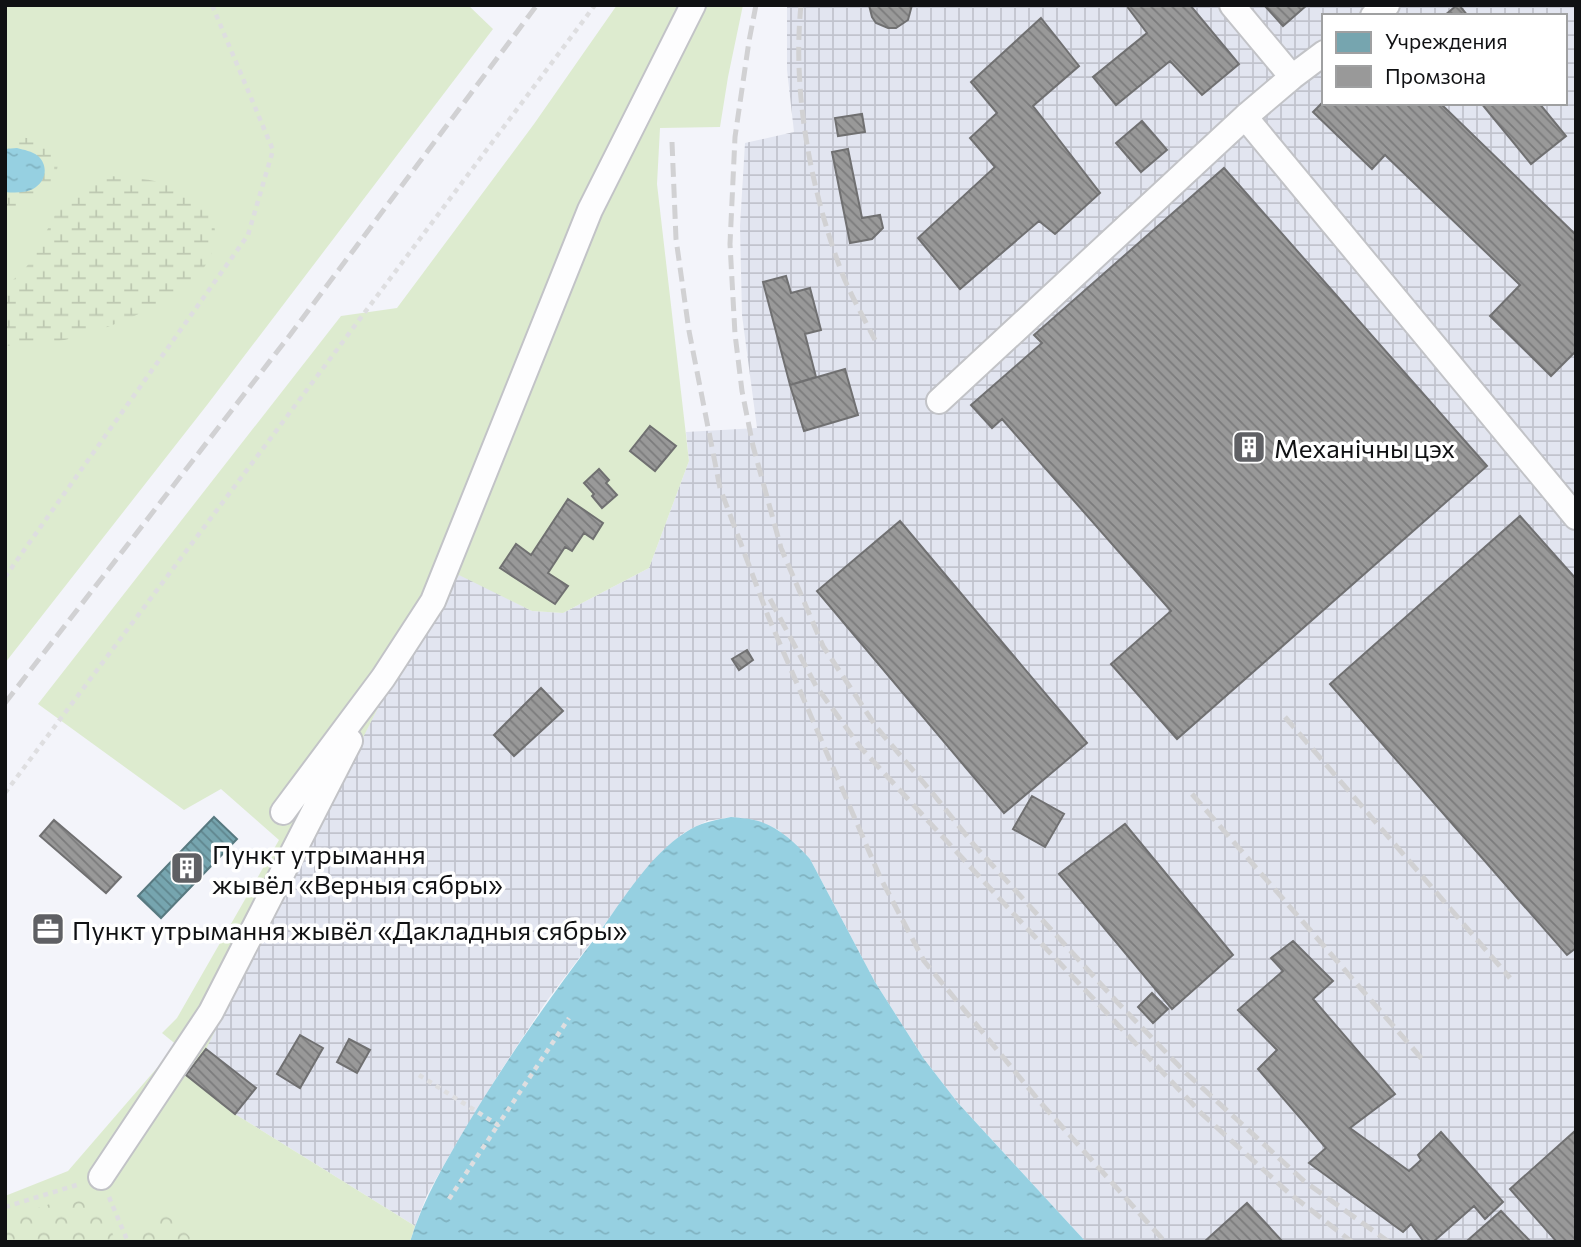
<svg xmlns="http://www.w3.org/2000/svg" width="1581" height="1247" font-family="Commissioner,sans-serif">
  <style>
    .industrial { fill: url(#industrial-grid); fill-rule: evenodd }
    .green { fill: #ddebcf }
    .forest { fill: url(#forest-crowns) }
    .wetland { fill: url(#wetland-marsh) }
    .water { fill: url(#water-ripples) }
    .public { fill: url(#public-back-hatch); stroke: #577980; stroke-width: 2 }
    .industry { fill: url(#industry-back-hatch); stroke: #707071; stroke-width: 2 }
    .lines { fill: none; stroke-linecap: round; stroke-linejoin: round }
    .minor-casing { stroke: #c2c3c7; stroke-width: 28 }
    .path { stroke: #dedee0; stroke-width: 4.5; stroke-dasharray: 5 5; stroke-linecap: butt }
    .minor { stroke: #fdfdfe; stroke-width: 24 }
    .rail { stroke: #d1d1d3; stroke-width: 5; stroke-dasharray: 14 7; stroke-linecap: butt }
    .labels { text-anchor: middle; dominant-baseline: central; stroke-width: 7; stroke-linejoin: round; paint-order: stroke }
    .poi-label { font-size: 26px; fill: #101113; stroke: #fff; text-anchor: start }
  </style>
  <defs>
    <pattern id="industrial-grid" width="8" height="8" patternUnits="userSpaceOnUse" patternTransform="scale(1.75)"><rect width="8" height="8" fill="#e2e5f0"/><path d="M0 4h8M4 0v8" fill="none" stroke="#c1c3cd"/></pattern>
    <pattern id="forest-crowns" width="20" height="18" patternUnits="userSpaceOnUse" patternTransform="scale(1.75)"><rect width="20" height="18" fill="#ddebcf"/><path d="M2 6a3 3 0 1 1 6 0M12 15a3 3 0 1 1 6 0" fill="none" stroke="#bdc8b1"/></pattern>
    <pattern id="wetland-marsh" width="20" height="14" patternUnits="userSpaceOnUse" patternTransform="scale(1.75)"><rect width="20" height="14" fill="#ddebcf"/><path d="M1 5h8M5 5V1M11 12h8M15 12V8" fill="none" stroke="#bdc8b1"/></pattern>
    <pattern id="water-ripples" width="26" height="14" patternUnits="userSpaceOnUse" patternTransform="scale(1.75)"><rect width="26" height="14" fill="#96d0e1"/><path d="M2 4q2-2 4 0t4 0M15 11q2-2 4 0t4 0" fill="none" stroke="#80b2c0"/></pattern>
    <pattern id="public-back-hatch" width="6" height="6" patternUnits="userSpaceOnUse" patternTransform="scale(1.75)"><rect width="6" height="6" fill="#76a5af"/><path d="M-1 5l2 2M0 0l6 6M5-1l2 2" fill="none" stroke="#5f858d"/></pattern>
    <pattern id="industry-back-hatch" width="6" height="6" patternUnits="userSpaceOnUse" patternTransform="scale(1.75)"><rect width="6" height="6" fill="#999"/><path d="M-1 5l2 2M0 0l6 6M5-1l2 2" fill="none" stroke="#7b7b7c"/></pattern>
  </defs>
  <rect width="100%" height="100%" fill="#f3f4fa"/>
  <!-- industrial -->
  <path class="industrial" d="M787,5H1576V1242H1086L958,1103L924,1059L875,982L810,859L777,829L754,820L731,817L707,821L685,832L665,849L643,873L546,1002L500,1072L445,1163L427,1195L415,1226L235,1114L186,1075L299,861L386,692L459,574L532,611L563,613L649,568L689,461L686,432L757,428L742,315L740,226L745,143L794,132L787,70ZM1324,16H1565V103H1324Z"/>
  <!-- green -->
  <path class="green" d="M5,5H468L493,29L207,405L5,663Z
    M617,5H743L728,77L720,127L660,128L657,184L689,461L649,568L563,613L532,611L459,575L386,692L206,1049L186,1075L235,1114L415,1226L410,1242H5V1196L68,1171L163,1061L178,1046L162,1033L177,1018L279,840L221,789L184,810L38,704L341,316L397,308L534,124Z"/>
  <!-- forest -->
  <path class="forest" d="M76,1198C106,1205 106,1217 116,1242H5V1219L65,1199Z
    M150,1212C172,1213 180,1228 195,1242H140C135,1228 138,1219 150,1212Z"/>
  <!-- wetland -->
  <path class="wetland" d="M5,138C18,138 32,136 44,142C72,154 52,194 32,205C25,210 13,212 5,213Z
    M107,176C135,177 165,180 190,193C218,207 222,242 205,266C195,280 179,292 164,301C137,317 84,338 53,342C38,344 21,344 5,346V285C54,259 43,184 107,176Z"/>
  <!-- water -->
  <path class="water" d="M17,148C24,150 32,151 38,156C49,166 46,182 33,189C25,193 15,193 5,192V149Z
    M731,817C738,818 747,818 754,820C777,825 794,842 810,859L875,982L924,1059L958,1103L1086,1242H410C423,1199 446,1161 469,1122C509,1056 552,994 599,933C623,899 650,855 686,832C699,823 715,820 731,817Z"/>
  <!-- public -->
  <path class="public" d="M214,817L237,839L161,918L138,896Z"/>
  <!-- industry -->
  <path class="industry" d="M869,5H912L908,20L896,28H888L876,23L872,17Z
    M1126,5H1190L1239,64L1202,95L1170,61L1116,105L1093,77L1147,33Z
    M1264,5H1307L1283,26Z
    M1457,5H1459L1468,16H1444Z
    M1041,18L1079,66L1033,106L1100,193L1055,234L1039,221L960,289L918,238L995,167L970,138L997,113L971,82Z
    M1324,101V103H1440L1576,235V351L1551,376L1490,316L1520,285L1385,155L1372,169L1313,112Z
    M1481,103H1539L1566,136L1531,164Z
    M862,114L865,132L838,136L835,118Z
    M1142,121L1167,150L1141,172L1116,143Z
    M848,149L862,218L880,215L883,228L872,239L850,243L832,152Z
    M1224,168L1487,466L1177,739L1111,664L1171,611L1002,419L992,428L971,405L1042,343L1034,335Z
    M786,276L791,293L810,288L821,330L805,334L816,377L790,385L763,282Z
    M845,369L858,415L804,431L790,385Z
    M650,426L676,446L655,471L630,451Z
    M599,469L609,480L606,483L617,495L602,508L592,496L594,494L584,483Z
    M568,499L603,523L593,539L584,533L572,551L565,547L548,573L568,586L555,604L500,568L516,544L531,555Z
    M1520,516L1576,579V948L1567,955L1330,684Z
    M900,521L1087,743L1004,813L817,591Z
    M747,650L753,660L739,670L732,659Z
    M541,688L563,711L514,756L494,735Z
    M1032,796L1064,814L1045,847L1013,829Z
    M54,820L121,877L106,893L40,836Z
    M1125,824L1233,955L1172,1009L1059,874Z
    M1293,941L1333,981L1313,999L1395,1094L1350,1128L1409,1171L1421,1160L1418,1155L1441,1132L1503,1202L1485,1219L1474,1206L1433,1242H1424L1411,1224L1403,1232L1309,1163L1326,1148L1258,1069L1277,1050L1238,1010L1283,971L1271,958Z
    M1152,993L1168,1009L1153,1023L1138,1007Z
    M300,1035L323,1048L300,1088L277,1074Z
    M349,1039L370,1050L357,1073L337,1062Z
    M206,1049L256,1088L235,1114L186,1075Z
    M1576,1130V1242H1557L1510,1189Z
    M1247,1203L1283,1242H1204Z
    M1501,1211L1531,1242H1470L1468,1240Z"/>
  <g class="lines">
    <defs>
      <path id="minor" d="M1232,5L1292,77
        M1373,16L1387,5
        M1245,117L1576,517
        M939,401L1245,117L1292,77L1324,53
        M283,812L383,678L433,601L590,210L693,5
        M101,1177L211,1012L350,741"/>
    </defs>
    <!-- minor casing -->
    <use href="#minor" class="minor-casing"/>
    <!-- path -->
    <path class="path" d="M5,577L248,235L273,150L212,5
      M5,793L595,5
      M419,1075L498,1125L569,1018
      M109,1197L128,1242
      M449,1199L498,1125
      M5,1207L80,1184"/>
    <!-- minor -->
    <use href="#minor" class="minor"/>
    <!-- rail -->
    <path class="rail" d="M756,5L749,41L735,137L730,244L735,334L742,391L753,446L781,548L823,646L877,728L934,795L974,845L1118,1003L1186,1073L1304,1181L1389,1242
      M801,5C792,93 811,191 842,273C851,296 864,318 875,340
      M672,142L676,239L689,331L720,488L768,616L880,877L924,961L1040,1102L1165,1242
      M770,599L816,686L861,748L1022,923L1202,1114L1289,1193L1352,1242
      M5,703L290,335L537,5
      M1285,717L1510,978
      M1192,794L1422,1059"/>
  </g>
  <!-- icons -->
  <defs>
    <symbol id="building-square" viewBox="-11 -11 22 22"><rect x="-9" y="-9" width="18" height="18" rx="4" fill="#5f6064" stroke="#fff"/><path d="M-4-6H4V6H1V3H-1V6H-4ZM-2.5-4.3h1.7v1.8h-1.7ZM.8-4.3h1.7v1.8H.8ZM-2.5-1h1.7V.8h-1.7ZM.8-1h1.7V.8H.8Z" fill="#fff"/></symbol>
    <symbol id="office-square" viewBox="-11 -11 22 22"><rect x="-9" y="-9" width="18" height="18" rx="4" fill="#5f6064" stroke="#fff"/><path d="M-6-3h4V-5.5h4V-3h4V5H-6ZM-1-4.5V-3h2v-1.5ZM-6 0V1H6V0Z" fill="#fff"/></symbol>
  </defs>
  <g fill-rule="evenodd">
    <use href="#building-square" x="1230" y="428" width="38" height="38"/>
    <use href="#building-square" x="168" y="849" width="38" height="38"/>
    <use href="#office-square" x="29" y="910" width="38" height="38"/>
  </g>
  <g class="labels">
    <!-- poi labels -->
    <g class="poi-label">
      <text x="1274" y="447">Механічны цэх</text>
      <text x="212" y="853">Пункт утрымання<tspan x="212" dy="30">жывёл «Верныя сябры»</tspan></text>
      <text x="72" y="929">Пункт утрымання жывёл «Дакладныя сябры»</text>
    </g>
  </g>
  <!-- border -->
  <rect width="1581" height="1247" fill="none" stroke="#101113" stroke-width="14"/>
  <!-- legend -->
  <rect x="1322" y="14" width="245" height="91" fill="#ffffff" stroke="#9fa0a1" stroke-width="2"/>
  <rect x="1336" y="32" width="35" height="21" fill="#76a5af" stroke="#9fa0a1" stroke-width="2"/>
  <text x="1385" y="49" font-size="21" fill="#101113">Учреждения</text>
  <rect x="1336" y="66" width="35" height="21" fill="#999999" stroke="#9fa0a1" stroke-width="2"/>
  <text x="1385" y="84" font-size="21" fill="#101113">Промзона</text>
</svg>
